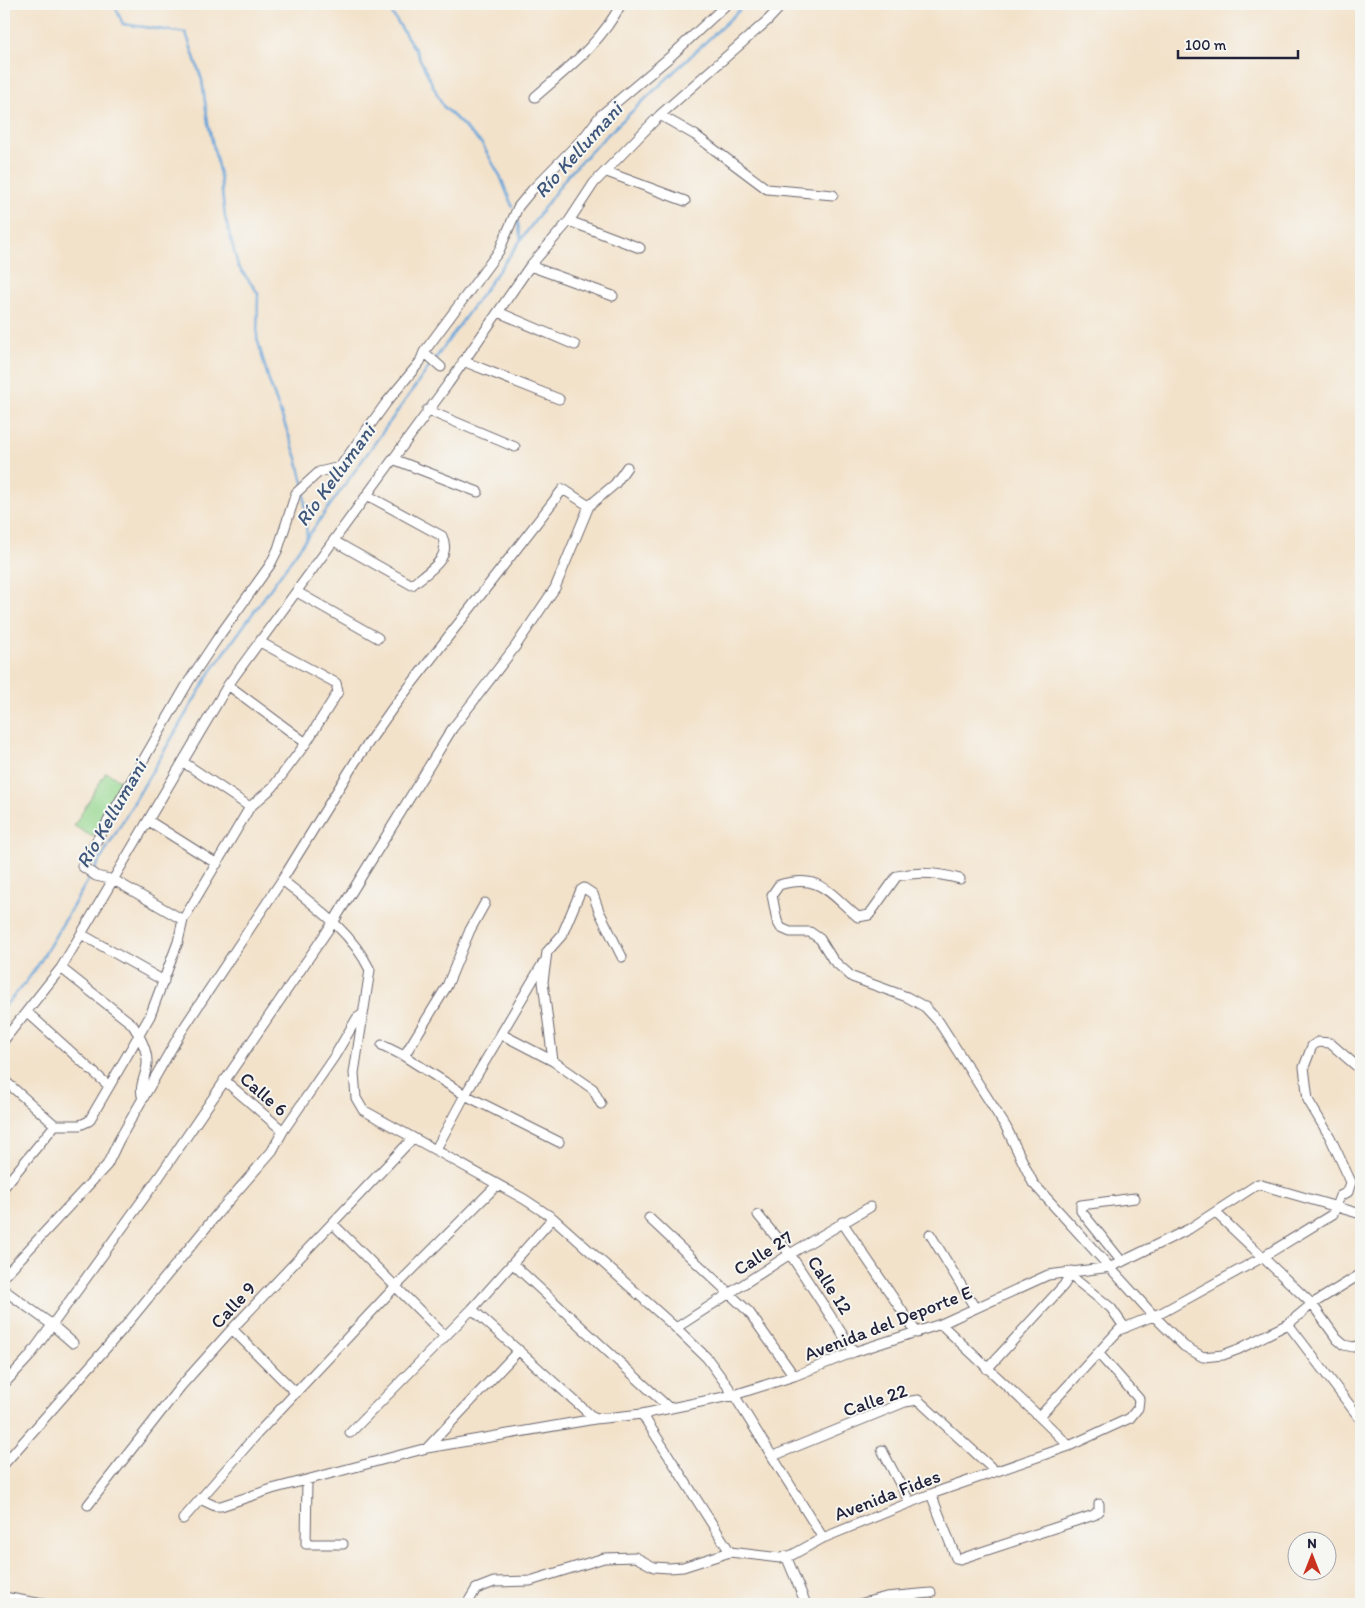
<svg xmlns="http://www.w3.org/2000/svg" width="1365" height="1608" font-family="Itim,sans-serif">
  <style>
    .green { fill: #95d78f; stroke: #5c7c65 }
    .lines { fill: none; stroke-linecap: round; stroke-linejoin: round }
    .stream { stroke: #67a4d9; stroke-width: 2.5 }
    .street-casing { stroke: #6b656d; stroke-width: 11 }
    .street { stroke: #fff; stroke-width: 9 }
    .labels { text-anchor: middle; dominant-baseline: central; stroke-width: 4; stroke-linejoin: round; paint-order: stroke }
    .street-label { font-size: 19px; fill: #22223b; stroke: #f6f6f2 }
    .water-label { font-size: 20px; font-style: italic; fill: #3e567a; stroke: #f6f6f2 }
  </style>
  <rect width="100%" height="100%" fill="#f6f6f2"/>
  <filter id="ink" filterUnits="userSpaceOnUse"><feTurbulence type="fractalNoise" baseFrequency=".02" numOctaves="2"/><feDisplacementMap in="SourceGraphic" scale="10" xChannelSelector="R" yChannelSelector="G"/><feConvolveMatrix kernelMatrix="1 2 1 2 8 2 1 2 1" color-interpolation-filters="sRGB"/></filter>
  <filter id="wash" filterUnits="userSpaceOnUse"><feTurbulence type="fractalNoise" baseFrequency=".0096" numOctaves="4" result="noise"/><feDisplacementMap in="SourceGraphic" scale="20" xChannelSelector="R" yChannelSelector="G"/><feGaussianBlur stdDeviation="1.12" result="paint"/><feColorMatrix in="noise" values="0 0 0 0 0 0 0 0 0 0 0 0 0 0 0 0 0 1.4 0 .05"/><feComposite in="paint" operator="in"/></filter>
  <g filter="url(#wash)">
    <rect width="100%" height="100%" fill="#f3e2ca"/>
    <!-- green -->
    <path class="green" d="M106,772L125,783L93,837L74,826Z"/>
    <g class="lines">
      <!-- stream -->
      <path class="stream" d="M114,4L123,24L186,33L202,80L208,123L220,175L225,217L238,266L258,293L257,338L269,381L297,458L303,483
        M386,4L416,51L443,106L482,144L501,178L512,206
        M517,218L521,240
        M435,359L567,176L606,136L746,4
        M304,488L307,538
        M4,1007L26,982L40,962L210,673L432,363"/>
    </g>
  </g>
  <g filter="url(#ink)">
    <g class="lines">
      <defs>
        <path id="street" d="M535,97C568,68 601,43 621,4
          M660,115L695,135L767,189L833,195
          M607,172L685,201
          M569,221L640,248
          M530,266L613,296
          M498,312L575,345
          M424,352L441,367
          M463,361L559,399
          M427,410L515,447
          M393,459L478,492
          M334,541L412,585C427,572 453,559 442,536L367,495
          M297,592L378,638
          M228,685L306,743
          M183,762L250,807
          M149,821L217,864
          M960,879C939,873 918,871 897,876L869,915L858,917C829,893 820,873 779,885L772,895L777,921L781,928L790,932H810L820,939L833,960L852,977L907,997L925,1007L939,1022L1006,1127L1033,1183L1154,1316L1184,1346L1203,1357L1223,1355L1239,1349L1288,1324L1312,1304L1361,1274
          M282,880C315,906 351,931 370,970L354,1073L356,1098L363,1110L524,1199L553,1218L676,1328L707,1358L734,1395L823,1538
          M183,920L114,880L96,876L82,866L189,681L217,639L270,565L278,549L296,493L319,472L340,467L386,403L420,362L424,352L499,251L518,207L532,190L585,136L600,116L671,56L727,4
          M81,934L164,981
          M61,968L132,1024C139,1034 148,1051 147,1064C146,1077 138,1086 143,1099
          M28,1013L109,1086
          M501,1034L553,1061
          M4,1040L61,968L228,685L448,384L530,266L569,221L594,183L660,115L768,20L783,4
          M382,1045L404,1056L465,1095L559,1142
          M404,1056L447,986L470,930L485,903
          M4,1080L55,1125
          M224,1080L283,1131
          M601,1104L593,1089L553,1061L543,982L547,952L562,935L581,890L584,888L593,894L599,911L622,957
          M436,1149L465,1095L543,963
          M4,1187L55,1125H80L89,1121L150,1016L178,942L183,920L250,807L273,787L306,743L338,692L336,683L260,642
          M1216,1213L1312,1304L1337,1339L1344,1345L1353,1347L1361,1345
          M758,1215L790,1254L854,1352
          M649,1218L749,1312L794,1376
          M842,1222L917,1333
          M333,1224L444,1335
          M930,1234L975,1308
          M1122,1262L1081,1211V1205L1135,1198
          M513,1264L668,1407
          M4,1276L107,1165L119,1140L181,1032L282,880L355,762L392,709L563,489L589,506
          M1071,1276L1111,1308L1125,1328
          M4,1290L51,1324L73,1343
          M472,1309L595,1419
          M941,1324C983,1365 1028,1404 1069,1446
          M1288,1324L1361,1420
          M676,1328L790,1254L870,1207
          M232,1329L296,1393
          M987,1369L1064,1285L1072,1271
          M4,1384L29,1357L159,1177L334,921L452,729L515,647L555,588L589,506L615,484L627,467
          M642,1414L730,1552L780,1558L792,1555L823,1538L931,1494L1069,1446L1130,1418L1138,1408L1139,1399L1098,1353
          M1040,1416L1119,1330L1163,1312L1261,1258L1333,1214L1340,1196L1348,1192L1351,1182L1330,1137L1308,1100L1304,1067L1312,1046L1318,1042L1330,1043L1361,1070
          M350,1433L472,1309L553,1218
          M427,1448L519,1350
          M882,1450L910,1503
          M773,1456L905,1402L918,1400L995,1471
          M4,1464L122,1330L218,1213L272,1151L283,1131L334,1057L357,1018L363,1014
          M307,1480L306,1544H343
          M931,1494L956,1558L960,1559L1094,1515L1099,1510V1504
          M202,1500L215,1506H221L272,1489L427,1448L595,1419L642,1414L734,1395L794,1376L854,1352L941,1324L1048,1275L1111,1267L1189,1229L1258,1184L1361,1214
          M88,1505L181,1386L232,1329L413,1138
          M183,1519L257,1434L394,1288L497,1185
          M786,1556L806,1604
          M4,1597L43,1604
          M467,1604L476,1589L494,1582L530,1581L604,1558L635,1557L654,1567L669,1568L683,1567L730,1552
          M859,1604L886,1597L931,1593"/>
      </defs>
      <!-- street casing -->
      <use href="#street" class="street-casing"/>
      <!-- street -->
      <use href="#street" class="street"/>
    </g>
  </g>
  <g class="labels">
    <!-- street labels -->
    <g class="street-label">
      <text transform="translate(264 1094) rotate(41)">Calle 6</text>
      <text transform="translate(763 1253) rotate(-33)">Calle 27</text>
      <text transform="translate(830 1285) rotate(57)">Calle 12</text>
      <text transform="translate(233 1305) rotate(-47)">Calle 9</text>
      <text transform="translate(888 1323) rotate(-21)">Avenida del Deporte E</text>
      <text transform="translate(875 1400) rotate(-19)">Calle 22</text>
      <text transform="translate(887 1495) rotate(-21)">Avenida Fides</text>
    </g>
    <!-- water labels -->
    <g class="water-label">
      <text transform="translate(578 150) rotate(-48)">Río Kellumani</text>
      <text transform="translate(335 475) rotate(-54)">Río Kellumani</text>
      <text transform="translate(111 814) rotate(-60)">Río Kellumani</text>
    </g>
  </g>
  <!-- margin -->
  <rect width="1365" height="1608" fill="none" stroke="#f6f6f2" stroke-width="20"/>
  <!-- north arrow -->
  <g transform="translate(1312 1556)"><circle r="24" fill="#f6f6f2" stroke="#a1a1a9"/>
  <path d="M0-4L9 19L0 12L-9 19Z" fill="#c8321e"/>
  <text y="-8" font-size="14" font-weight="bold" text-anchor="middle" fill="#22223b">N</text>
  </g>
  <!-- scale -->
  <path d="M1178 50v8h120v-8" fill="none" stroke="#22223b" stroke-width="2.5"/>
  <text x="1185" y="50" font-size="15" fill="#22223b" stroke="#f6f6f2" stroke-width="4" paint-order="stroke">100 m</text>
</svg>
